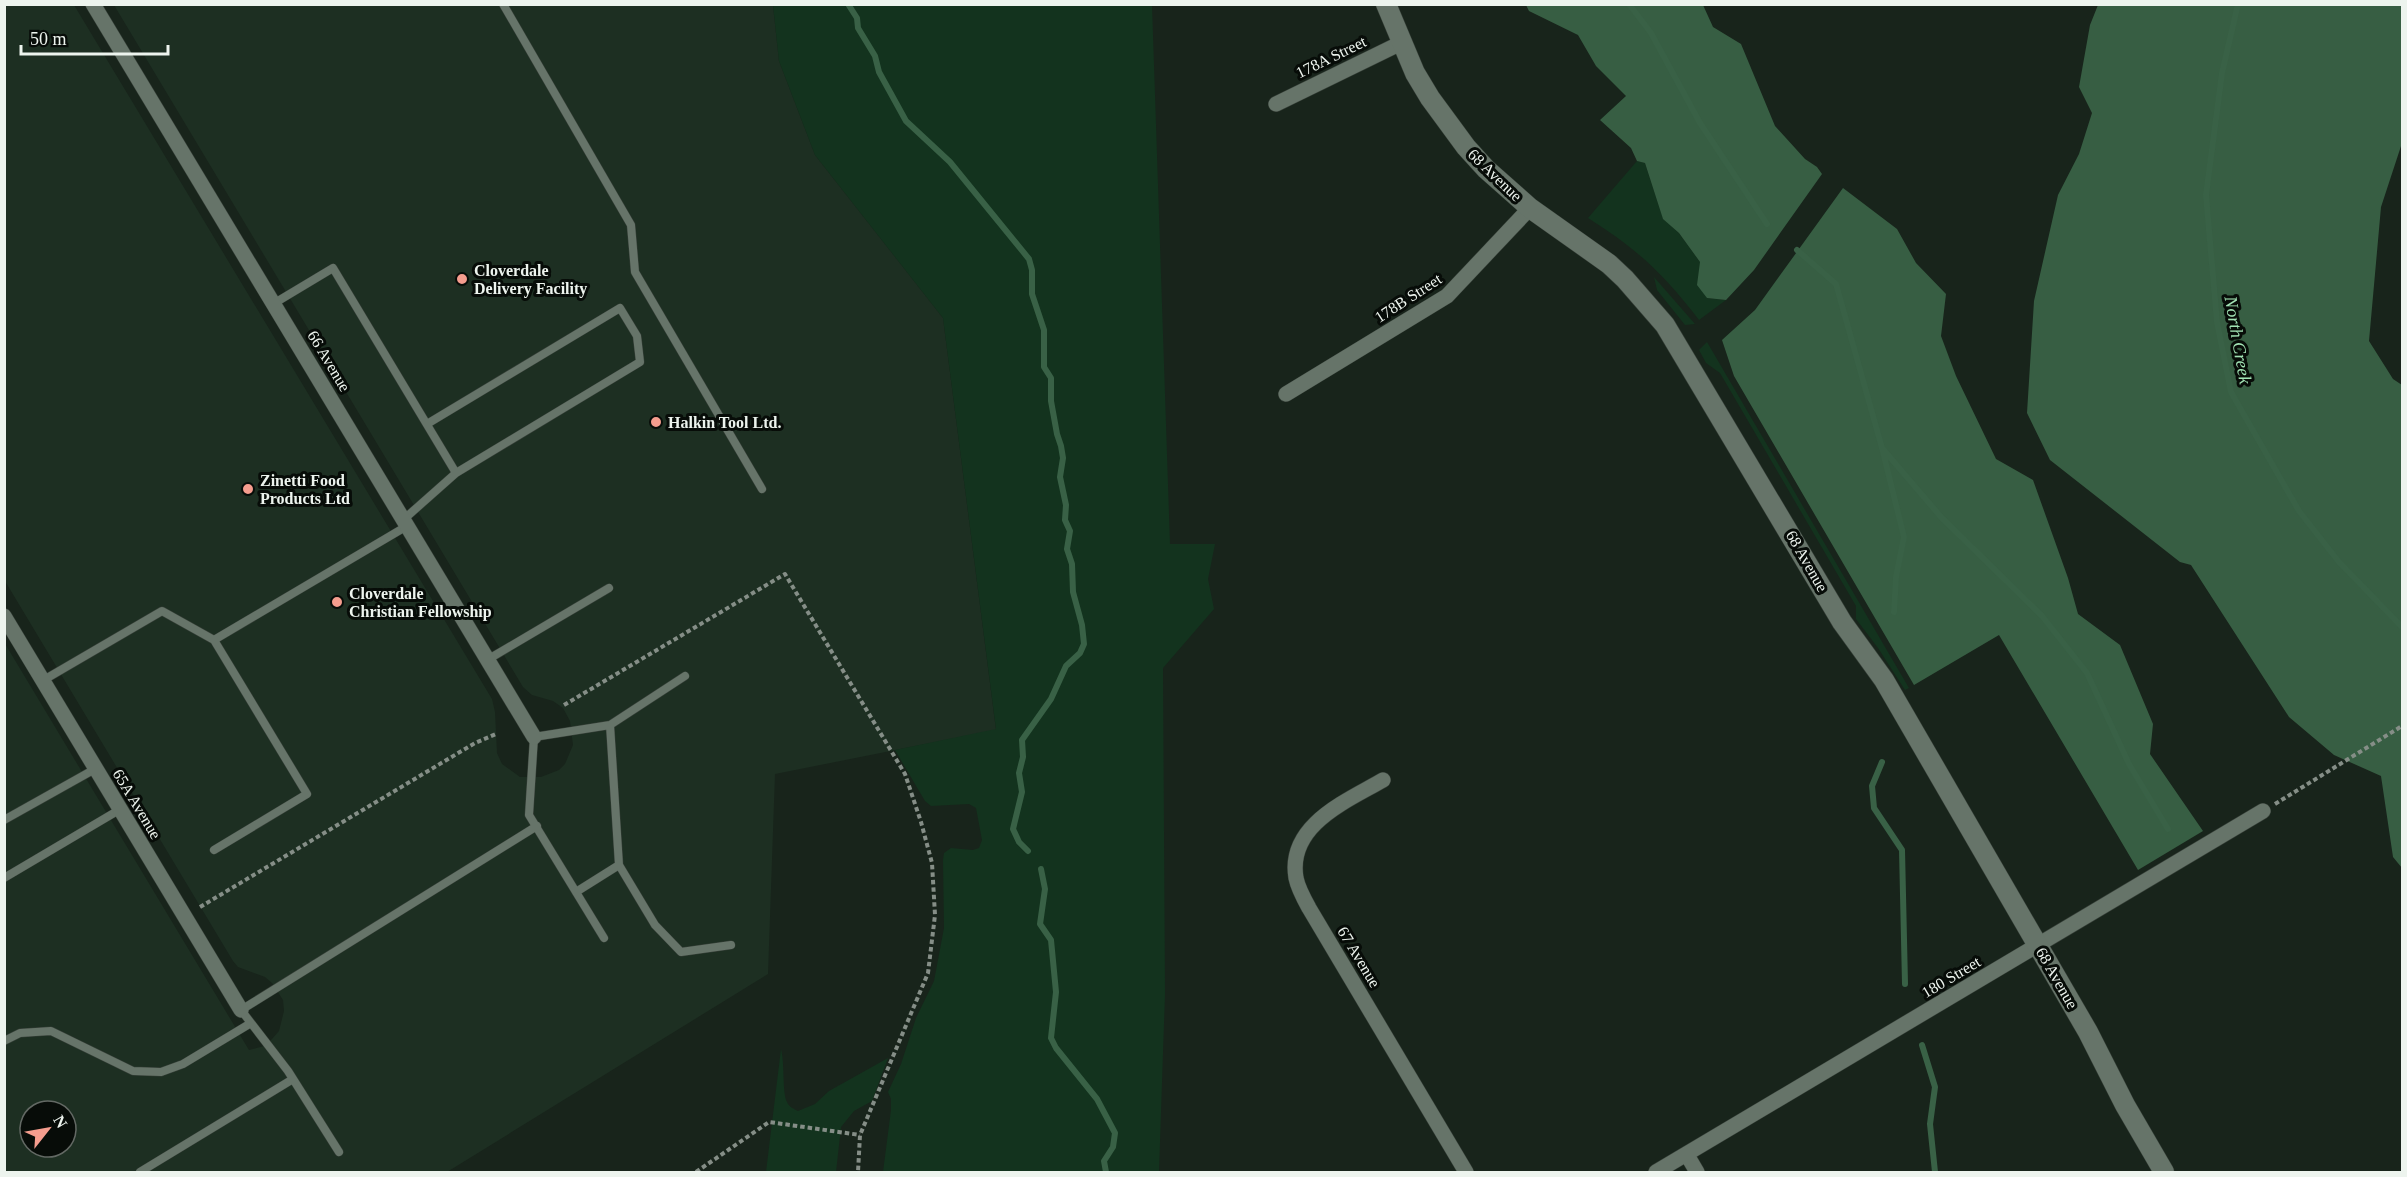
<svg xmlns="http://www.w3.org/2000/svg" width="2407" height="1177" font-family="Georgia,serif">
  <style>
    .built { fill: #1d2f22; fill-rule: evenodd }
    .green { fill: #13331e }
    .forest { fill: #375e43 }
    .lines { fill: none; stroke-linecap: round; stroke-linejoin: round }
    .stream { stroke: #396146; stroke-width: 6 }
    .service-casing { stroke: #374039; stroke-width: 9 }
    .minor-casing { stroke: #374039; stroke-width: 16 }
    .tertiary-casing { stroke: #374039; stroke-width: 21 }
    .path { stroke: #858e87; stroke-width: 4; stroke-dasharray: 4.5 3; stroke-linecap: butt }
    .service { stroke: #667469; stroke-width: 8 }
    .minor { stroke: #667469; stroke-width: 15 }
    .tertiary { stroke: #667469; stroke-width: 20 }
    .poi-dot { fill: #f59d8e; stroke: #070c08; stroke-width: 2 }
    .labels { text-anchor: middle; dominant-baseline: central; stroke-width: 6; stroke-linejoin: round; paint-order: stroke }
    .street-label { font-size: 16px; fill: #edf4ee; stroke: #070c08 }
    .poi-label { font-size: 16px; font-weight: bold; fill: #edf4ee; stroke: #070c08; text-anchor: start }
    .water-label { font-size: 18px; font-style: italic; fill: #a2e4b5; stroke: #070c08 }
  </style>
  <rect width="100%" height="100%" fill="#18241b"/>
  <!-- built -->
  <path class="built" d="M5,5H74L492,699L495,712L497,753L502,764L520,777H541L559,770L565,764L573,745L570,721L563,708L553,701L532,695L523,687L114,5H773L779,61L815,155L943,318L996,730L775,774L768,974L447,1172H5L4,642L249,1050L264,1046L272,1039L279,1031L284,1011L283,1000L272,983L265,977L238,967L233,961L5,581ZM30,1111H66V1147H30Z"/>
  <!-- green -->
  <path class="green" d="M773,5H1152L1170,544H1215L1208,579L1214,609L1163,668L1165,994L1159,1172H883L891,1110V1099L888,1092L901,1064L916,1018L934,981L944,928L943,860L944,853L951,848L973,850L979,848L982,840L976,808L969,804L931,806L925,801L895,750L996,729L943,318L815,155L779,61Z
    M1637,161L1645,163L1663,218L1679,233L1700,262L1707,298L1726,300L1699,320C1663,273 1637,249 1588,218Z
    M1654,277L1695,324L1685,325L1657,290Z
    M1707,342L1909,688L1905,690L1878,648L1856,619V606L1720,373L1706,363L1699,350Z
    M781,1049C785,1064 782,1093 787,1102C789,1107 794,1109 798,1111L815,1104L829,1091L888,1058L872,1101L854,1111L841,1127L836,1172H766Z"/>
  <!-- forest -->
  <path class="forest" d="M1526,5H1703L1713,27L1741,44L1775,126L1805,159L1817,167L1822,174L1754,270L1726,300L1707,298L1697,285L1700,262L1679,233L1663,219L1645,163L1637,161L1631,148L1600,120L1626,96L1596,66L1578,35L1529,11Z
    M2098,5H2402V143L2381,207L2369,341L2393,379L2402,385V868L2393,857L2381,776L2334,755L2289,717L2191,565L2180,562L2050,460L2027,413L2034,301L2058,195L2079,154L2092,113L2079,87L2090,25Z
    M1843,188L1897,229L1916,263L1946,294L1941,336L1956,376L1996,459L2033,480L2068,578L2078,614L2120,645L2153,724L2150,754L2203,831L2138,870L1999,635L1914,685L1734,376L1722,340L1755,310Z"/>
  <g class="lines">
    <!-- stream -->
    <path class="stream" d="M848,4L857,18L858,28L875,56L879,72L906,121L950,162L1029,259L1032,270V294L1044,330V367L1051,378V401L1057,434L1061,446L1063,458L1060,477L1066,505L1065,520L1070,531L1067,549L1072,564L1073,592L1082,625L1084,644L1080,653L1066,666L1051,699L1022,740L1023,757L1019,773L1022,792L1013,829L1019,842L1028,851
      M1629,4L1651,33L1700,123L1767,224
      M2238,4L2222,73L2206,195L2217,322L2231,392L2299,511L2339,562L2402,627
      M1797,250L1836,284L1882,448L1904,537L1896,577L1894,612
      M1882,448L1941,517L2042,616L2087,673L2129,764L2168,829
      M1882,762L1872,786L1874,808L1902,850L1905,984
      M1041,869L1045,889L1040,924L1051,940L1056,992L1051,1038L1056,1048L1097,1099L1115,1133L1113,1147L1104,1161L1106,1172
      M1922,1045L1935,1087L1930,1124L1935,1172"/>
    <defs>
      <path id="service" d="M503,4L631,225L635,272L762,489
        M273,304L333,268L456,473
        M403,520L456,473L640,362L637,336L620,308L427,424
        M487,660L609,588
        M42,681L162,611L214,640L407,526
        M4,820L95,769
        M214,850L307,794L214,640
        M619,865L655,925L681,952L731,945
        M4,878L119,810
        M576,892L619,865L610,725
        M604,938L529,815L534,737L610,725L685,676
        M4,1041L20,1033L51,1031L133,1071L161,1072L183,1064L251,1023
        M339,1152L288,1071L241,1010L537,826
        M140,1172L293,1079"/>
      <path id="minor" d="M93,4L534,737
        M1276,104L1401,43
        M1286,394L1447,296L1530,208
        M4,616L241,1010
        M1383,780C1347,801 1287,825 1296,878C1298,888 1304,899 1309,908L1466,1172
        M1687,1155L1697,1172
        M1656,1172L2263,811"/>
      <path id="tertiary" d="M1386,4L1415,73L1430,98L1466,147L1486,169L1530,208L1609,264L1625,279L1665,325L1842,622L1884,680L2088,1032L2125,1105L2164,1172"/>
    </defs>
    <!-- service casing -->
    <use href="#service" class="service-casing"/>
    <!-- minor casing -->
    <use href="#minor" class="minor-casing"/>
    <!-- tertiary casing -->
    <use href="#tertiary" class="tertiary-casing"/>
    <!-- path -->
    <path class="path" d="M564,705L785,574L905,774L921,822L932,863L935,915L928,973L860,1135L858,1172
      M2275,804L2402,726
      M200,907L475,743L496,734
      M696,1172L769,1122L860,1135"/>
    <!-- service -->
    <use href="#service" class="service"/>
    <!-- minor -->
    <use href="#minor" class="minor"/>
    <!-- tertiary -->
    <use href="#tertiary" class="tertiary"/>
  </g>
  <!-- markers -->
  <g class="poi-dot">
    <circle cx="462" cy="279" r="6"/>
    <circle cx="656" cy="422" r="6"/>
    <circle cx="248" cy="489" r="6"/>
    <circle cx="337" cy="602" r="6"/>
  </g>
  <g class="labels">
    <!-- street labels -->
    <g class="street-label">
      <text transform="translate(1331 57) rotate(-26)">178A Street</text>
      <text transform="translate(1495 175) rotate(44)">68 Avenue</text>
      <text transform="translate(1408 298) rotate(-33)">178B Street</text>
      <text transform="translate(329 361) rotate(59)">66 Avenue</text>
      <text transform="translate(1807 561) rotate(60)">68 Avenue</text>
      <text transform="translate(137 804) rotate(59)">65A Avenue</text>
      <text transform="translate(1359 957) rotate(59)">67 Avenue</text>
      <text transform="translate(1951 977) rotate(-31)">180 Street</text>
      <text transform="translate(2057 978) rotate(60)">68 Avenue</text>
    </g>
    <!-- poi labels -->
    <g class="poi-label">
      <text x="474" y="270">Cloverdale<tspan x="474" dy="18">Delivery Facility</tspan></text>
      <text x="668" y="422">Halkin Tool Ltd.</text>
      <text x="260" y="480">Zinetti Food<tspan x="260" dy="18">Products Ltd</tspan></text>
      <text x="349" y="593">Cloverdale<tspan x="349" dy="18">Christian Fellowship</tspan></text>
    </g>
    <!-- water labels -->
    <g class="water-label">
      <text transform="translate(2238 340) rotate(80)">North Creek</text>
    </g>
  </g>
  <!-- border -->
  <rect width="2407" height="1177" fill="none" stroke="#edf4ee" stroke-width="12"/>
  <!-- north arrow -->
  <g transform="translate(48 1129) rotate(59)"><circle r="28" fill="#070c08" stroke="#636964" stroke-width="1.5"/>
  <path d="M0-4.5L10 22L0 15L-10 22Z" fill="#f59d8e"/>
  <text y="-9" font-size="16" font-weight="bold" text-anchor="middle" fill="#edf4ee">N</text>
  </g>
  <!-- scale -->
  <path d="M21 45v9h147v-9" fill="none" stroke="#edf4ee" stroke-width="3"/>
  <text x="30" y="45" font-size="18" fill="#edf4ee" stroke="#070c08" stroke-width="4.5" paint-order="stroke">50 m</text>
</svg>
